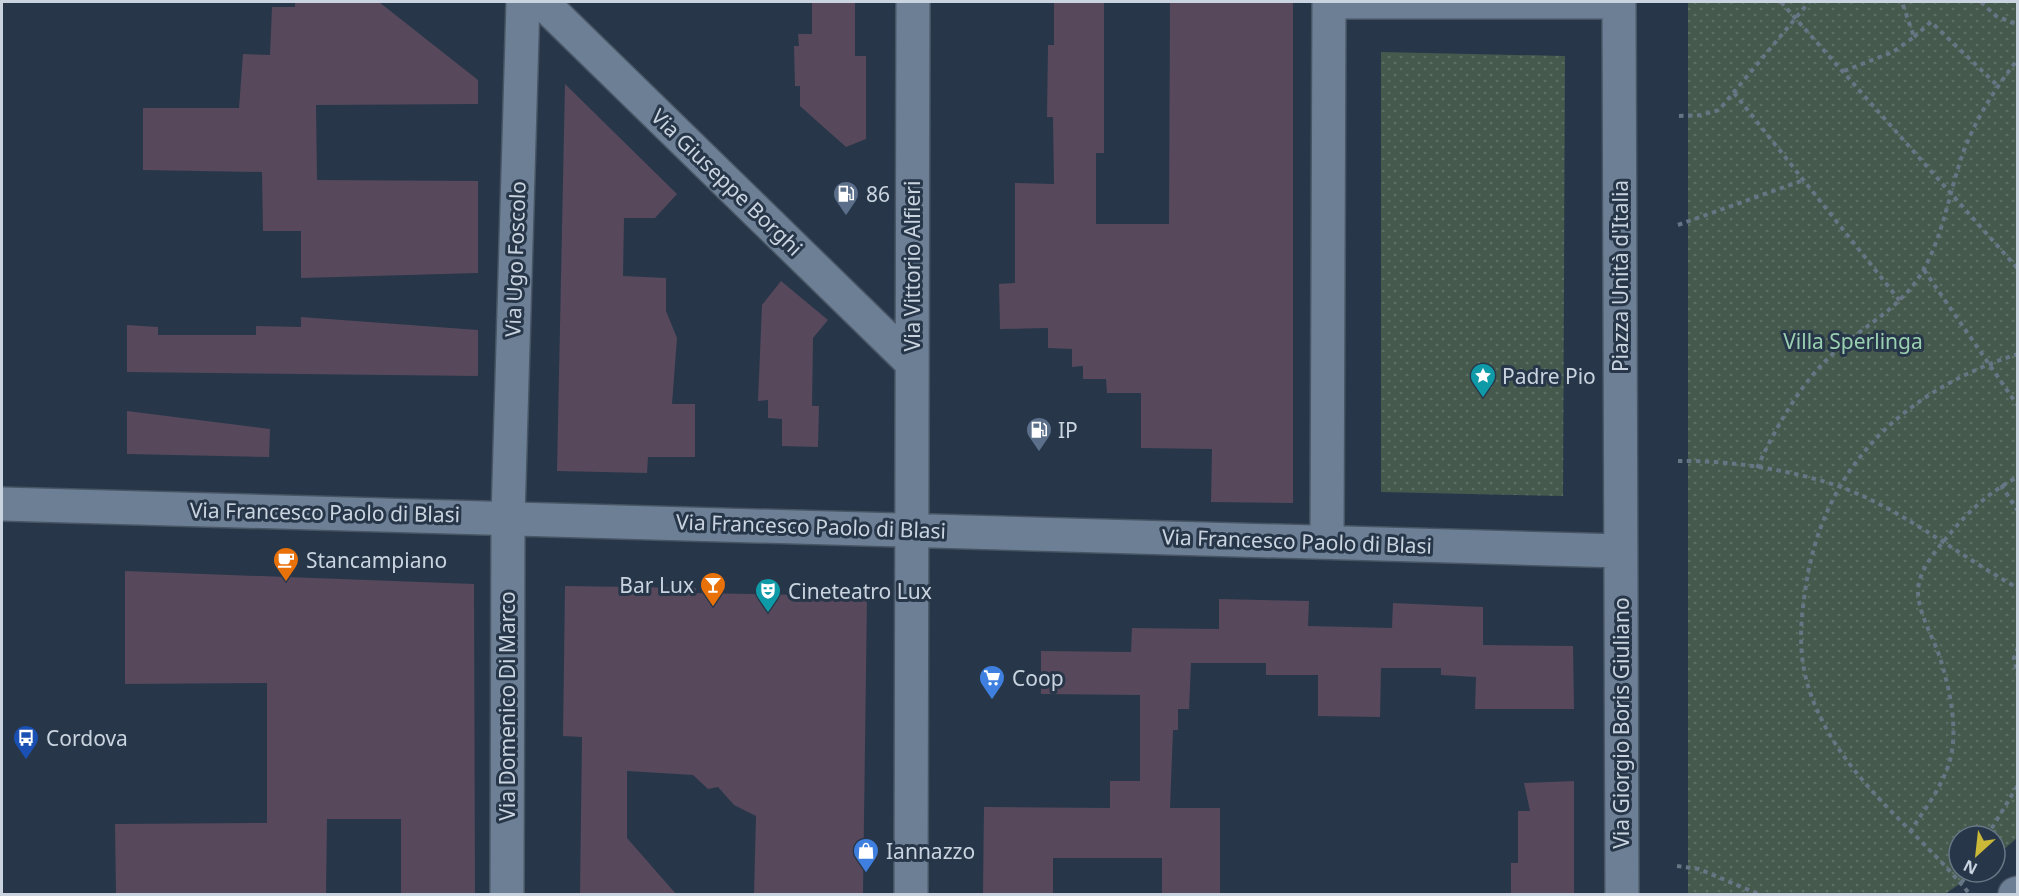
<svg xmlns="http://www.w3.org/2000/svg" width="2019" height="896" font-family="'Noto Sans',sans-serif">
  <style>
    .park { fill: url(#park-dots) }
    .building { fill: #57485c }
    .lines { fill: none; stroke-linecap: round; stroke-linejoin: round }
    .minor-casing { stroke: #475564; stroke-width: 36 }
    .path { stroke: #677584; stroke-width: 4; stroke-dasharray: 4.5 4.5; stroke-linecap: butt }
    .minor { stroke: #6d7f95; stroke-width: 33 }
    .labels { text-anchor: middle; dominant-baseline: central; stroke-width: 6; stroke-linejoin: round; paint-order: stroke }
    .street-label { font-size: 21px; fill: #cad4e0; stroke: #273749 }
    .poi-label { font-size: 21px; fill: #cad4e0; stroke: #273749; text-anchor: start }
    .park-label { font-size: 21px; fill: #9ad0b1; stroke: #273749 }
  </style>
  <defs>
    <pattern id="park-dots" width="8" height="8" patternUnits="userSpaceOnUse" patternTransform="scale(1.5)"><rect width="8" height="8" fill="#45594d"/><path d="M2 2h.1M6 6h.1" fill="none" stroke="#5e7066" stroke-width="1.8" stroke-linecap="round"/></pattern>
  </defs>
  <rect width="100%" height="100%" fill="#273749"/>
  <!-- park -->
  <path class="park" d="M1688,2H2017V838L1995,857V836H1959V872H1977L1945,894H1688Z
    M1381,52L1565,56L1563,496L1381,492Z"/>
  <!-- building -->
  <path class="building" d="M295,2H379L478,80V104L316,105L317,180L478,181V273L301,278V231H263L262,172L143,170V108H239L243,54L270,55L272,7H295Z
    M812,2H855V56H866V139L846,147L800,106V86H795L794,46H799L798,34H812Z
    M1054,2H1104V153H1096V224H1169L1170,2H1293V503L1211,502L1212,449L1141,448V393H1107L1106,379H1083V366L1072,367V349L1048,348V328L1000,329L999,284L1015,283V183L1054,184L1053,117H1047L1048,45H1054Z
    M565,84L677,194L655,218H624L623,276L666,278V311L677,338L672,404H695V457H648L647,473L557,471Z
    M781,281L828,320L813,338L812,406H819L818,447L782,446V419L768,418V400L758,401L762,305Z
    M301,317L478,330V376L127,372V325L158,327V335H256V326L301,327Z
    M127,411L270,429L269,457L127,454Z
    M125,571L474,584L475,894H401V819H327L326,894H116L115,824L267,823V683L125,684Z
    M565,586L696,588V593L867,596L863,894H754L756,816L734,805L718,787L708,789L693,775L627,771V838L676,894H580L582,737L563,736Z
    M1219,599L1309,601L1308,626L1392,628L1393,603L1483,607V645L1573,646L1574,709H1475L1476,677L1441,675V668H1381L1380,717L1318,716V675H1266V663H1191L1189,709H1178V730H1173L1170,808H1220V894H1162V858H1053V894H983L984,807L1110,808V781H1140V695L1041,694V651L1131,652L1132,628L1219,629Z
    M1574,781V894H1511V863H1518V811H1530L1524,783Z"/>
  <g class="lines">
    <defs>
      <path id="minor" d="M542,2L912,363
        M1329,2H1619
        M1619,2L1622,894
        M2,504L1620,551
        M1327,541L1329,2
        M507,894L508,517L523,2
        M911,894L913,2
        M2015,894L2018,893"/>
    </defs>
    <!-- minor casing -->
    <use href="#minor" class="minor-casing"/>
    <!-- path -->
    <path class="path" d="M1781,2L2018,269
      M1981,2L1996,16L2018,25
      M1914,37L1931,22L1997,85
      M1844,71L1893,52L1914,37L1902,2
      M1734,93L1900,301
      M1679,116L1701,115L1719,110L1809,2
      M1678,225L1804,180
      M1924,270L2018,406
      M1678,461C1736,460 1817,473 1869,499C1921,524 1967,560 2018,588
      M1757,468C1776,427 1801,382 1835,352C1866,324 1903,307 1924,269C1942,236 1948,200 1959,165C1971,126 1993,91 2018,59
      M2001,485L2018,511
      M2018,647L2014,659L2018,676
      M1910,832C1926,807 1947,781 1952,751C1957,720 1948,681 1938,652C1931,634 1918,611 1918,591C1919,569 1935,552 1948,536C1968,512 1990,491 2018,477
      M1987,836L2018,785
      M1677,866L1699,869L1758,894
      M1961,883L1970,872
      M1968,892C1922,836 1861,792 1826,728C1800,680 1797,645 1805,592C1821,469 1902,391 2018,354"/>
    <!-- minor -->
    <use href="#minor" class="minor"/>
  </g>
  <!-- icons -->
  <defs>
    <symbol id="fuel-pin" viewBox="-11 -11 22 30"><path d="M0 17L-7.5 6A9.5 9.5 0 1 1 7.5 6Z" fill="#5c6f8a" stroke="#273749"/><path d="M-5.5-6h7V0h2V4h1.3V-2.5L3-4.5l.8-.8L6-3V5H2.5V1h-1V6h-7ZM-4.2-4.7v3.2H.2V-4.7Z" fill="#fff"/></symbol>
    <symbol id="sight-pin" viewBox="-11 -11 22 30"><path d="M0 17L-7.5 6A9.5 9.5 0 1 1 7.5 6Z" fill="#0f9aa8" stroke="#273749"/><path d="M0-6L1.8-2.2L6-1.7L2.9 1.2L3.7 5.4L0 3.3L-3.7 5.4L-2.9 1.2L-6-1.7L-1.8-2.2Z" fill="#fff"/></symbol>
    <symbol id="cafe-pin" viewBox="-11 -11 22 30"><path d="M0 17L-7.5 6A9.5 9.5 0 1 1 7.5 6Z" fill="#e8710a" stroke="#273749"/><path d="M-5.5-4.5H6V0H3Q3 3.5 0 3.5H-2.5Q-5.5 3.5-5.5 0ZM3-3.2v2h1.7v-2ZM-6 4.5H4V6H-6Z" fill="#fff"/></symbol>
    <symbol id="bar-pin" viewBox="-11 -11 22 30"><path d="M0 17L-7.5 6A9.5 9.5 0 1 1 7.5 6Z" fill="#e8710a" stroke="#273749"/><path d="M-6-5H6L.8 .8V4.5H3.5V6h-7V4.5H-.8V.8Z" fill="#fff"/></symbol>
    <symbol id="theatre-pin" viewBox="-11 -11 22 30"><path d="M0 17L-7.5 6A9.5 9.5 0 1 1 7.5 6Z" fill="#0f9aa8" stroke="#273749"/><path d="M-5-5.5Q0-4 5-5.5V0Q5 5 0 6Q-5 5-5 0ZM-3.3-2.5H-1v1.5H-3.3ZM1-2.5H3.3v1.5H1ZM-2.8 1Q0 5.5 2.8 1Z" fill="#fff"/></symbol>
    <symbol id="supermarket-pin" viewBox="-11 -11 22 30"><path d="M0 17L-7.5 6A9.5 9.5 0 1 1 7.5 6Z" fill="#3f7fe0" stroke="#273749"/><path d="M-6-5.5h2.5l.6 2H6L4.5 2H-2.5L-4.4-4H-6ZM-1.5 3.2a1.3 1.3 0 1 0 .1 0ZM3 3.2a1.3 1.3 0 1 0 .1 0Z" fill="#fff"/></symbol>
    <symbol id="bus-pin" viewBox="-11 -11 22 30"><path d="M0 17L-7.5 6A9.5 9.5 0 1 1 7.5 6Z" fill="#1a4fb4" stroke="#273749"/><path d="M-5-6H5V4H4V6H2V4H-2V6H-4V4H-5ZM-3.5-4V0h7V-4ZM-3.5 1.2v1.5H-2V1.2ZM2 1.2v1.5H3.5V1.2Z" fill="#fff"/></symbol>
    <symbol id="shop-pin" viewBox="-11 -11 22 30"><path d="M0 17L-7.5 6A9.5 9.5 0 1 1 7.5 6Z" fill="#3f7fe0" stroke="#273749"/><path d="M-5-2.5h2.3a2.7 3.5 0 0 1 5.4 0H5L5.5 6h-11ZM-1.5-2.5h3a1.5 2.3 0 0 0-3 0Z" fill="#fff"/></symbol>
  </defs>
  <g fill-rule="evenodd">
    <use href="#fuel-pin" x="831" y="179" width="30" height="40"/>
    <use href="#sight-pin" x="1468" y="361" width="30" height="40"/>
    <use href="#fuel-pin" x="1024" y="415" width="30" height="40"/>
    <use href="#cafe-pin" x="271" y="545" width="30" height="40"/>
    <use href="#bar-pin" x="698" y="570" width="30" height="40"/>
    <use href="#theatre-pin" x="753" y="576" width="30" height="40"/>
    <use href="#supermarket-pin" x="977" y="663" width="30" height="40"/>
    <use href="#bus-pin" x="11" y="723" width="30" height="40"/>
    <use href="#shop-pin" x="851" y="836" width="30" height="40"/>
  </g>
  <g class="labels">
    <!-- street labels -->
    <g class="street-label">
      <text transform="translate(727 182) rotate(44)">Via Giuseppe Borghi</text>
      <text transform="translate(515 259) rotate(-88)">Via Ugo Foscolo</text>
      <text transform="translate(912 266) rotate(-90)">Via Vittorio Alfieri</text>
      <text transform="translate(1620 276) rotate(-90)">Piazza Unità d'Italia</text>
      <text transform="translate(325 512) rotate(1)">Via Francesco Paolo di Blasi</text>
      <text transform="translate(811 526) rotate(2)">Via Francesco Paolo di Blasi</text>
      <text transform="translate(1297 541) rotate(2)">Via Francesco Paolo di Blasi</text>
      <text transform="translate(507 706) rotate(-90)">Via Domenico Di Marco</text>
      <text transform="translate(1621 723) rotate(-90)">Via Giorgio Boris Giuliano</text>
    </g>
    <!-- poi labels -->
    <g class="poi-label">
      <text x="866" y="194">86</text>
      <text x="1502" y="376">Padre Pio</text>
      <text x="1058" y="430">IP</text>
      <text x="306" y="560">Stancampiano</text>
      <text x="694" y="585" text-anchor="end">Bar Lux</text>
      <text x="788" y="591">Cineteatro Lux</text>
      <text x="1012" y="678">Coop</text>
      <text x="46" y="738">Cordova</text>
      <text x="886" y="851">Iannazzo</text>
    </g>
    <!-- park labels -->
    <g class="park-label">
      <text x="1853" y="341">Villa Sperlinga</text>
    </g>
  </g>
  <!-- border -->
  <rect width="2019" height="896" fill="none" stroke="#cad4e0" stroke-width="6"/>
  <!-- north arrow -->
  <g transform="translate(1977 854) rotate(207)"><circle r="28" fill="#273749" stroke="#687685" stroke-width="1.5"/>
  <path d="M0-4.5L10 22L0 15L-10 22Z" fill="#ccb938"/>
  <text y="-9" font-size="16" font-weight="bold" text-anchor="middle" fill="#cad4e0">N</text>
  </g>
</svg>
